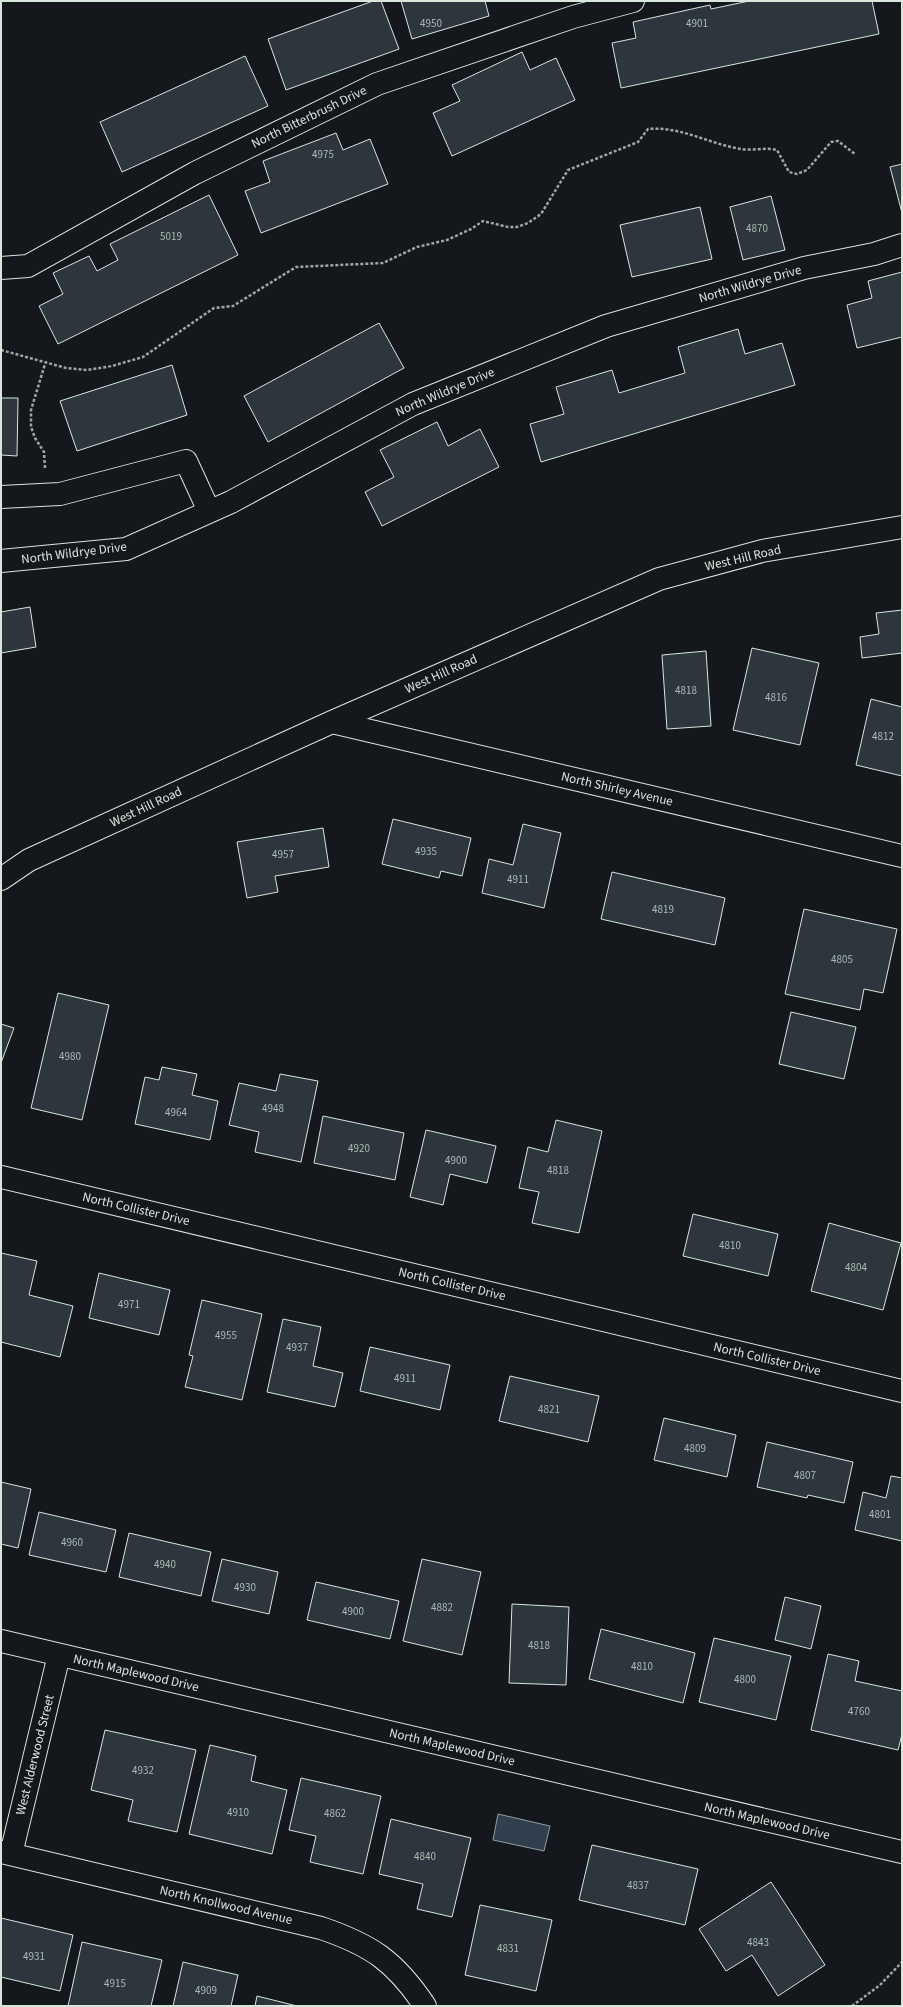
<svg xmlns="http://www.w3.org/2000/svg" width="903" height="2007" font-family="'Source Sans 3',sans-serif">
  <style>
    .water { fill: #2f3f4d; stroke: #939e99 }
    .building { fill: #2c363c; stroke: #d8e6dc }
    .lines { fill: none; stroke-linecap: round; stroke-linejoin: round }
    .minor-casing { stroke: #d8e6dc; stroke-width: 24 }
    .path { stroke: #9da8a2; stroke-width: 2.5; stroke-dasharray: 3 2; stroke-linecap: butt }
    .minor { stroke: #14181c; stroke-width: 22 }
    .labels { text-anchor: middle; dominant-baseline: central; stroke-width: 3; stroke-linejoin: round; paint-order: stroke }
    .number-label { font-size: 11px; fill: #adbab4 }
    .street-label { font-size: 13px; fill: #d8e6dc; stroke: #14181c }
  </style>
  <rect width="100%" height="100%" fill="#14181c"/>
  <!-- water -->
  <path class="water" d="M498,1814L550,1826L544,1851L493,1840Z"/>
  <!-- building -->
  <path class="building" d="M373,1H381L399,49L286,90L268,39Z
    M401,1H485L489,16L412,39Z
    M749,1H872L879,34L621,88L612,43L636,38L633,22L710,5L711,9Z
    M522,52L530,70L556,58L575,100L452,156L433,113L460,101L452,85Z
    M245,56L268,106L122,172L100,122Z
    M336,133L343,150L370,139L388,184L261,233L245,191L270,182L263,161Z
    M902,164V213L890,167Z
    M209,195L238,255L58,344L39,306L63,294L53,273L89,256L97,271L118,260L110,244Z
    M771,196L785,250L743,260L730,207Z
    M700,207L712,259L632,277L620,225Z
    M902,272V337L857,348L847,305L872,298L868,281Z
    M379,323L404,368L268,442L244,396Z
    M738,329L745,354L782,343L795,385L541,462L530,424L564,414L556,387L612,370L619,393L685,373L678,347Z
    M172,365L187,415L77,451L60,401Z
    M1,398H18L17,456L1,455Z
    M437,422L448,446L480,429L499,467L382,526L365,492L394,477L380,450Z
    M30,607L36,647L1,653V612Z
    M902,610V653L862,658L860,637L879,634L876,613Z
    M752,648L819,663L800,745L733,730Z
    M706,651L711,726L667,729L662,655Z
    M871,699L902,707V776L856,765Z
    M393,819L471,838L462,876L441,871L439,878L382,864Z
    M523,824L561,833L544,908L482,893L489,859L513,865Z
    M323,828L329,867L275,876L278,892L247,898L237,842Z
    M612,872L725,898L715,945L601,919Z
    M804,909L897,929L883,993L864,989L860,1010L785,994Z
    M58,993L109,1005L82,1120L31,1108Z
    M791,1012L856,1027L844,1079L779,1064Z
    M1,1024L14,1028L1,1063Z
    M162,1067L197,1074L192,1095L218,1101L210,1140L135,1124L145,1077L159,1080Z
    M280,1074L318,1081L301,1162L255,1152L259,1132L229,1125L239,1083L276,1091Z
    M323,1116L404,1133L395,1180L314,1163Z
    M556,1120L602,1131L579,1233L532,1223L539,1192L519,1188L528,1147L548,1152Z
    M426,1130L496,1146L487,1183L450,1174L443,1205L410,1197Z
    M693,1214L778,1234L768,1276L683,1256Z
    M829,1223L901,1243L883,1310L811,1291Z
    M1,1253L37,1261L29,1295L73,1306L60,1357L1,1342Z
    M99,1273L170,1290L159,1335L89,1318Z
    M202,1300L262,1314L242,1400L185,1387L193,1356L189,1355Z
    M283,1319L321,1327L313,1366L343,1373L335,1407L267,1392Z
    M370,1347L450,1365L440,1410L360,1391Z
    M510,1376L599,1396L588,1442L499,1421Z
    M664,1418L736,1435L727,1477L654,1460Z
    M767,1442L853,1462L844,1503L808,1495L807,1498L757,1487Z
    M891,1476L902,1478V1541L855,1530L863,1492L886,1498Z
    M1,1482L31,1489L18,1548L1,1544Z
    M39,1512L116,1530L106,1572L29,1555Z
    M129,1533L211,1552L201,1596L119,1577Z
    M222,1559L278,1572L269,1614L212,1601Z
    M422,1559L481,1572L462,1655L403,1641Z
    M316,1582L399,1601L390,1639L307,1620Z
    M785,1597L821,1606L811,1649L775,1640Z
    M512,1604L569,1607L566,1685L509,1683Z
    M601,1629L695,1653L683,1703L589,1679Z
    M714,1638L791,1656L776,1720L699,1702Z
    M828,1654L859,1661L855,1681L902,1691V1734L898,1750L811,1730Z
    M105,1730L196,1750L177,1832L128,1821L133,1800L91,1790Z
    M210,1745L256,1756L251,1781L287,1790L272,1854L189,1834Z
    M301,1778L381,1796L363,1874L310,1862L316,1836L289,1830Z
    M391,1819L471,1838L452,1917L417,1909L423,1884L379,1874Z
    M592,1845L698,1869L685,1925L579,1900Z
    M771,1882L825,1965L778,1996L752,1955L726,1971L699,1929Z
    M480,1905L552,1920L536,1991L465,1975Z
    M1,1918L73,1935L60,1991L1,1977Z
    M82,1942L162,1960L151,2006H68Z
    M183,1962L238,1975L231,2006H173Z
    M257,1996L297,2006H255Z"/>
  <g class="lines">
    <defs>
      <path id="minor" d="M1,268L28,266L195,173L377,84L573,17L633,1
        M1,497L60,494L186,461L209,511
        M1,561L126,549L231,502L413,404L606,326L804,268L874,254L902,245
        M332,722L902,856
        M1,879L29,860L332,722L659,579L762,551L902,527
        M1,1177L902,1391
        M1,1641L902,1852
        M1,1852L321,1928C371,1945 395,1961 425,2006
        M11,1854L59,1655"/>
    </defs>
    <!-- minor casing -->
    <use href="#minor" class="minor-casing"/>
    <!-- path -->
    <path class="path" d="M1,350L66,368L87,370L112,366L143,357L214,308L233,306L296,267L383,263L417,247L447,240L471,229L483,221L508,227H517L528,223L541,214L568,170L638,142L648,129C681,126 709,144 741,149C752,151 766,147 777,150L789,172L797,174L807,170L831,142L838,141L855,154
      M45,468L44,452L35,438L31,427V410L45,364
      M852,2006L880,1985L902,1962"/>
    <!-- minor -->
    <use href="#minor" class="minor"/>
  </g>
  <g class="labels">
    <!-- number labels -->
    <g class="number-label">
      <text x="431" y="23">4950</text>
      <text x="697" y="23">4901</text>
      <text x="323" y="154">4975</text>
      <text x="757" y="228">4870</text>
      <text x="171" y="236">5019</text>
      <text x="686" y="690">4818</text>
      <text x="776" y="697">4816</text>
      <text x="883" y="736">4812</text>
      <text x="426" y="851">4935</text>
      <text x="283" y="854">4957</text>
      <text x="518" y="879">4911</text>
      <text x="663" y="909">4819</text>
      <text x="842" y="959">4805</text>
      <text x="70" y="1056">4980</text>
      <text x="273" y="1108">4948</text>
      <text x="176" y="1112">4964</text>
      <text x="359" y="1148">4920</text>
      <text x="456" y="1160">4900</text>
      <text x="558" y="1170">4818</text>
      <text x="730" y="1245">4810</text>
      <text x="856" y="1267">4804</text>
      <text x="129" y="1304">4971</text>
      <text x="226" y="1335">4955</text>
      <text x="297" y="1347">4937</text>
      <text x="405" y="1378">4911</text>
      <text x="549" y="1409">4821</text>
      <text x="695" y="1448">4809</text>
      <text x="805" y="1475">4807</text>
      <text x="880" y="1514">4801</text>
      <text x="72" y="1542">4960</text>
      <text x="165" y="1564">4940</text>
      <text x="245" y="1587">4930</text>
      <text x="442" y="1607">4882</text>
      <text x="353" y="1611">4900</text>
      <text x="539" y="1645">4818</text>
      <text x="642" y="1666">4810</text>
      <text x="745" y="1679">4800</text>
      <text x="859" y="1711">4760</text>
      <text x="143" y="1770">4932</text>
      <text x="238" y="1812">4910</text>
      <text x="335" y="1813">4862</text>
      <text x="425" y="1856">4840</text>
      <text x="638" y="1885">4837</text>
      <text x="758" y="1942">4843</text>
      <text x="508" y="1948">4831</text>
      <text x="34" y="1956">4931</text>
      <text x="115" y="1983">4915</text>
      <text x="206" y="1990">4909</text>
    </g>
    <!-- street labels -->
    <g class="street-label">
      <text transform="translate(309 117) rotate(-26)">North Bitterbrush Drive</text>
      <text transform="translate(750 284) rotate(-16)">North Wildrye Drive</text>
      <text transform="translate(445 392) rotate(-23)">North Wildrye Drive</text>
      <text transform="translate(74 553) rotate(-7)">North Wildrye Drive</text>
      <text transform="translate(743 558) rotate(-13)">West Hill Road</text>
      <text transform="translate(441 674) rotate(-24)">West Hill Road</text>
      <text transform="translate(617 789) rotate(13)">North Shirley Avenue</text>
      <text transform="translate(146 807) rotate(-25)">West Hill Road</text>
      <text transform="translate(136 1209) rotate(13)">North Collister Drive</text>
      <text transform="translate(452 1284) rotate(13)">North Collister Drive</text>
      <text transform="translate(767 1359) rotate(13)">North Collister Drive</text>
      <text transform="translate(136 1673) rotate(13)">North Maplewood Drive</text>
      <text transform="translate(452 1747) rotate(13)">North Maplewood Drive</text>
      <text transform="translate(35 1755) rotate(-76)">West Alderwood Street</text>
      <text transform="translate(767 1821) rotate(13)">North Maplewood Drive</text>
      <text transform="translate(226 1905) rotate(13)">North Knollwood Avenue</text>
    </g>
  </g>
  <!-- border -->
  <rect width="903" height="2007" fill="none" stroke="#d8e6dc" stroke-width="4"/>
</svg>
